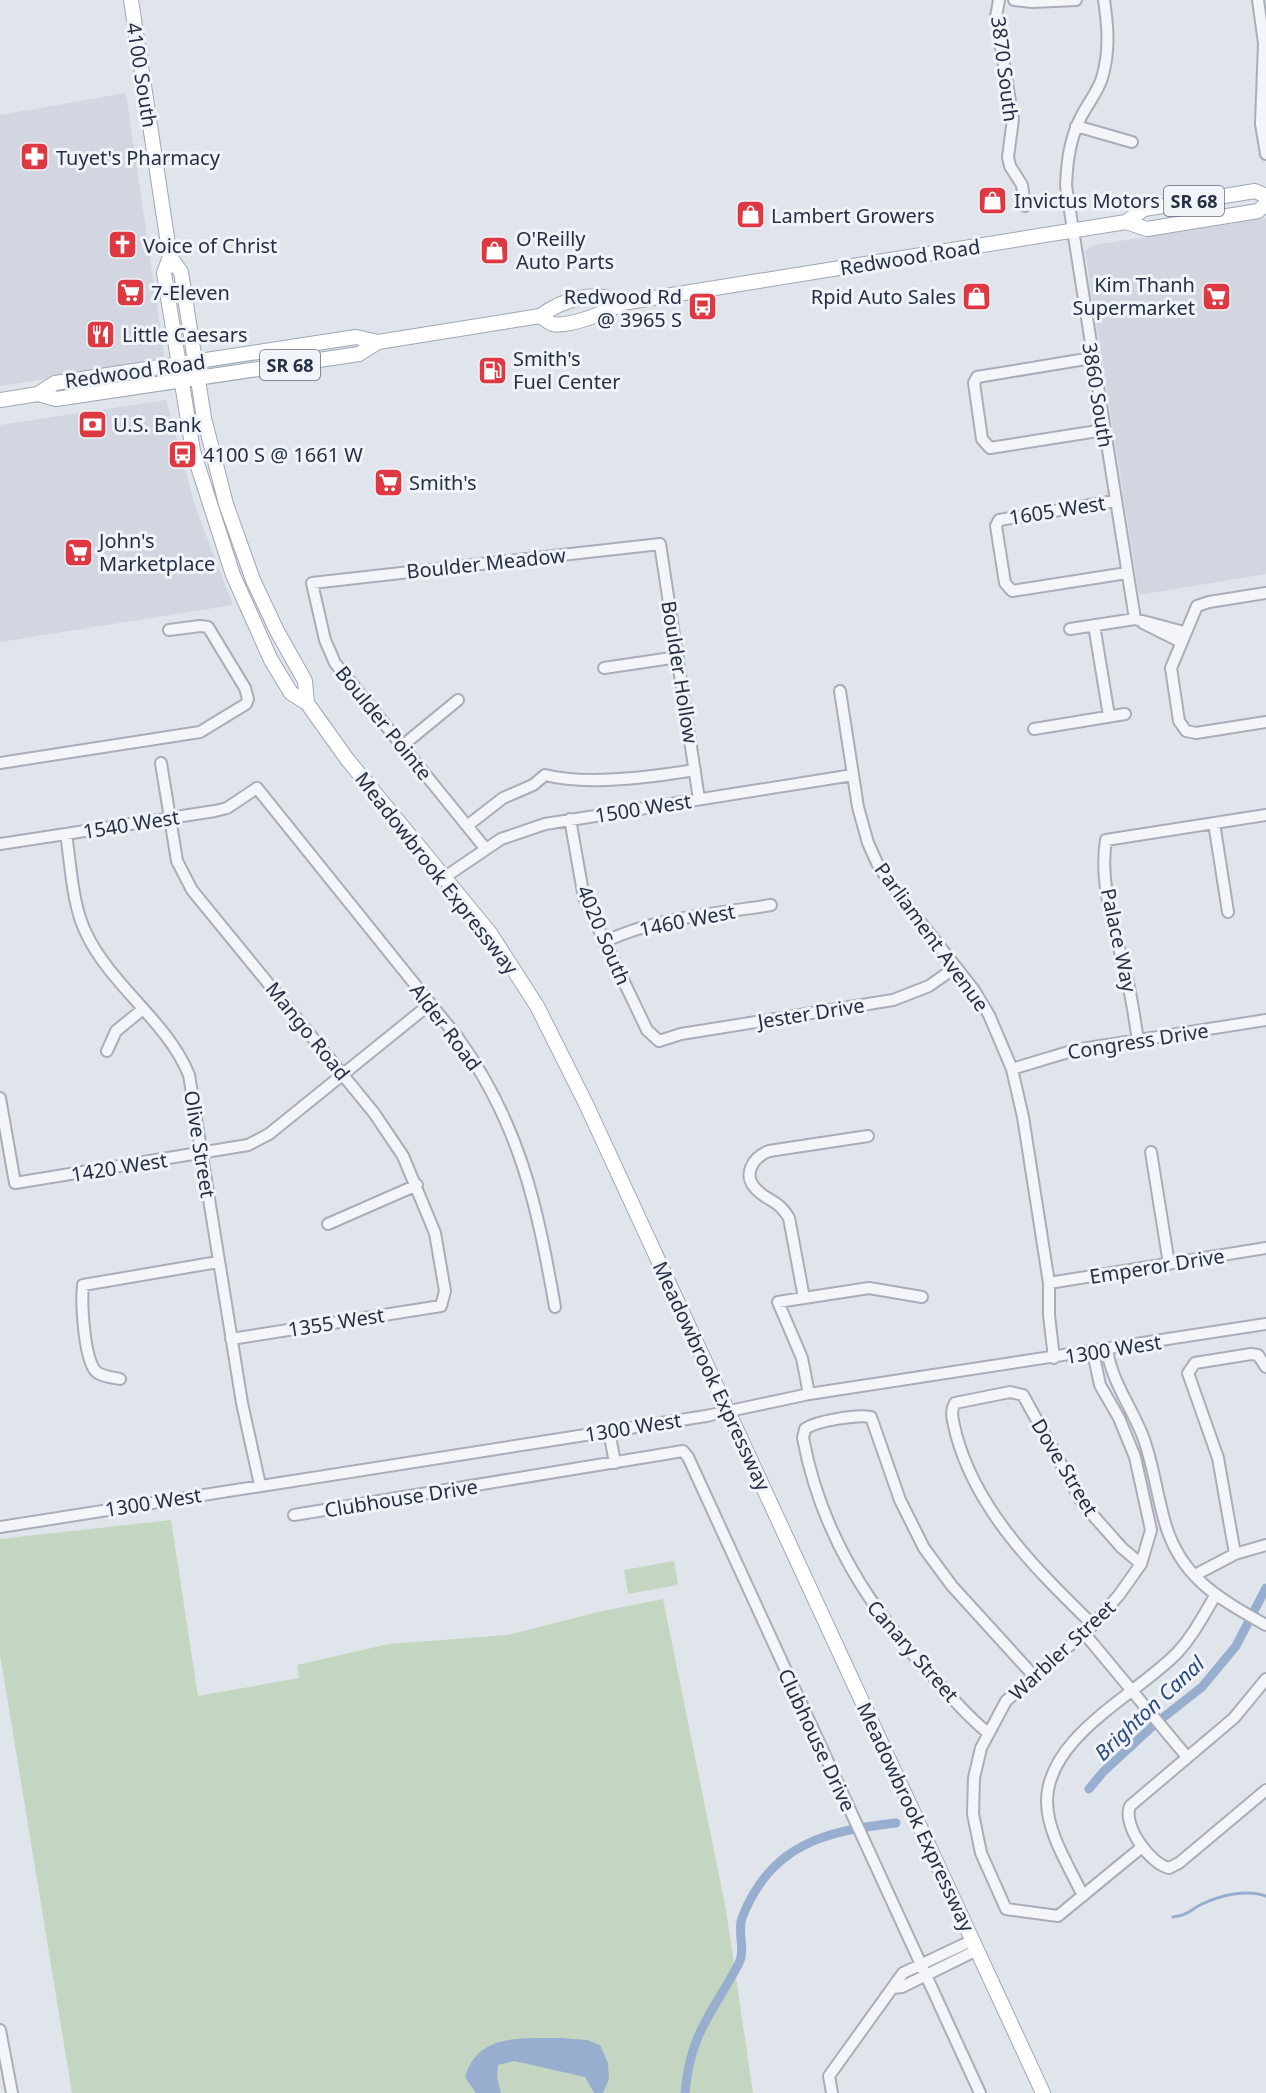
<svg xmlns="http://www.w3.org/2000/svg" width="1266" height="2093" font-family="'Noto Sans',sans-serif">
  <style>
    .built { fill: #d2d6e0 }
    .green { fill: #c4d6c1 }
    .water { fill: #97aecf }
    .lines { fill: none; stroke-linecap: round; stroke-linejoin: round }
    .stream { stroke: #97aecf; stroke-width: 3 }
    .canal { stroke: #97aecf; stroke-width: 9 }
    .minor-casing { stroke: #a8aeb9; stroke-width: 14 }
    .major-casing { stroke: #9ea6b8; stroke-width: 16 }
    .minor { stroke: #f4f5f9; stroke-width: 10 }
    .major { stroke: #fff; stroke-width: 14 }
    .labels { text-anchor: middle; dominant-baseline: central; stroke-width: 6; stroke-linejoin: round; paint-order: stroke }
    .shield { fill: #f0f3f8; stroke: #636a7b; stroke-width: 1.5 }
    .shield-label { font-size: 18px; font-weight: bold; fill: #272f45 }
    .street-label { font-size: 20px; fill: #272f45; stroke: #f0f3f8 }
    .poi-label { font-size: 20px; fill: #272f45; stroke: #f0f3f8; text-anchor: start }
    .water-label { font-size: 21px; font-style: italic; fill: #2c4a7d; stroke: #f0f3f8 }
  </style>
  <rect width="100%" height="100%" fill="#e0e4eb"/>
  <!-- built -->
  <path class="built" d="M126,93L165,361L0,386V115Z
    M1266,218V574L1139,595L1085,251L1094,245Z
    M166,400L196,509L233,605L0,642V425Z"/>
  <!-- green -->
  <path class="green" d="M171,1520L198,1696L299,1678L297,1665L389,1644L508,1635L598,1612L663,1599L726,1910L753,2093H72L0,1654V1539Z
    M674,1561L678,1585L628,1594L624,1570Z"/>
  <!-- water -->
  <path class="water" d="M561,2038L587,2040L600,2045L608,2063L609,2079L603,2093H594L585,2077L514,2061L498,2065L497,2078L501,2093H476L465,2077C478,2032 522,2039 561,2038Z"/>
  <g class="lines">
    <!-- stream -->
    <path class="stream" d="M1173,1917C1188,1915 1190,1910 1202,1904C1221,1895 1247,1889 1266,1896"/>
    <!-- canal -->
    <path class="canal" d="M1089,1789L1103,1772L1155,1724L1202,1687L1236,1646L1266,1588
      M685,2093C690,2032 713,2013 739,1963C746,1950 737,1932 742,1918C770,1845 824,1831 896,1823"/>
    <defs>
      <path id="minor" d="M999,0L996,17L1013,119L1008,157L1010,166L1022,185L1025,206
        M1014,0L1032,2L1076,0
        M1104,0C1108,27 1110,51 1102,78C1098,91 1089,102 1082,115C1070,137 1067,161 1066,186L1135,619
        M1258,0L1264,43L1261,124L1266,154
        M1076,126L1132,142
        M1092,358L977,377L974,383L982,439L990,448L1104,430
        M1115,501L999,520L996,526L1005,583L1012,591L1127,573
        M1266,593L1209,602L1197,606L1171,668L1179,721L1186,731L1196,733L1266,722
        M1143,623L1181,642
        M1094,625L1109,716
        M1070,629L1135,619L1184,632
        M604,668L678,657
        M840,691L858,807L868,843L878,865L893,887L974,990L989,1015L1012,1069L1023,1117L1049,1283V1315L1054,1358
        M1034,729L1125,714
        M402,746L458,700
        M0,763L200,732L246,704L248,699L245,688L208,627L200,626L169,630
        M161,763L177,861L192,890L374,1113L403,1156L435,1233L445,1291L441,1306L231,1339
        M570,819L584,898L647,1030L659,1041L681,1034L893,1000L929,986L956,967
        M1214,823L1228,912
        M467,826L503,798L533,785L545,775C587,786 652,777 695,770
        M66,834C71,866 72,904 86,933C111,986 167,1021 189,1075L242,1403L260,1485
        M0,844L215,811L227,808L257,788L458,1038C520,1124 537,1205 555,1307
        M485,848L335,663L325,640L312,583L660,544L699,799
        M445,877L501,839L545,824L853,775
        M604,942C656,917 715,914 771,905
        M1138,1040C1134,1016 1131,991 1124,967C1114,927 1099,882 1106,840L1266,815
        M107,1051L116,1031L143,1009
        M1012,1069L1075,1050L1266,1020
        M0,1098L15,1183L248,1145L269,1134L430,1004
        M1151,1152L1169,1264
        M328,1224L417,1185
        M1049,1283L1266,1248
        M804,1298L789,1218C778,1199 768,1202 756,1189C742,1175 753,1157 769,1151L868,1136
        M1107,1350C1112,1381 1130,1405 1142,1434C1153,1462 1156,1491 1164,1519C1179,1577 1218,1598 1266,1625
        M1093,1352L1100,1385L1119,1418L1135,1457L1151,1530L1141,1564L1119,1595L1093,1625L1006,1701L981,1748L974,1778L973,1814L981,1853L1006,1909L1058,1916L1142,1847
        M120,1379C112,1377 99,1377 94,1369C84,1353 81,1304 83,1285L218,1262
        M809,1394L802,1358L778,1302L869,1288L922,1297
        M609,1431L615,1463
        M294,1515L683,1451L688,1457L980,2093
        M0,1527L706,1416L809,1394L1266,1324
        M1235,1554L1218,1458L1188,1373L1195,1363L1251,1354L1258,1355L1266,1367
        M1195,1575L1235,1554L1266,1545
        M1093,1625C1037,1570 977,1512 956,1434C954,1423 949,1413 955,1403L1010,1392L1023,1395L1083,1504L1122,1548L1141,1564
        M1084,1633L1187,1757
        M1266,1679L1234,1718L1130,1806C1122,1825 1150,1864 1169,1868L1179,1863L1266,1790
        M987,1732C968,1717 952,1698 936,1680C870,1610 821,1534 803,1438L805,1429C816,1421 858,1414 871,1417L900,1500L924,1548L952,1586L1033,1675
        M1083,1896C1070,1868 1048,1835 1047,1803C1046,1737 1135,1696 1177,1653C1193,1636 1203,1616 1215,1596
        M893,1988L902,1987L977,1950
        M0,2030L12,2093
        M832,2093L829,2076L903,1973L973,1940"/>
      <path id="major" d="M131,0L170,257L181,272L204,418L226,504L253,580L277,631L305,681L307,703
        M1126,222L1147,229L1258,211L1266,204
        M170,257L164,273L193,451L233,575L271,660L291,693L307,703L347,759L490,933L537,1006L586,1104L1043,2093
        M540,316C543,318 549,323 553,324C570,327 608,312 622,303L1126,222L1144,209L1255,191L1266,196
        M38,394L55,383L356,337L378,342L540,316C564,299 595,289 622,303
        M0,400L38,394L56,399L359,354L378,342"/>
    </defs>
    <!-- minor casing -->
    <use href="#minor" class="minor-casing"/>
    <!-- major casing -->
    <use href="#major" class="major-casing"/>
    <!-- minor -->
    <use href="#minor" class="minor"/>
    <!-- major -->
    <use href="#major" class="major"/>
  </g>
  <!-- icons -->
  <defs>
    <symbol id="pharmacy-square" viewBox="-11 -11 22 22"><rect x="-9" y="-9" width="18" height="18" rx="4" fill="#de3843" stroke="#f0f3f8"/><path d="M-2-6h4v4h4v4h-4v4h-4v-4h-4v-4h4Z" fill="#fff"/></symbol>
    <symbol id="shop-square" viewBox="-11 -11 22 22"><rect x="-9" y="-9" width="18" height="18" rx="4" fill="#de3843" stroke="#f0f3f8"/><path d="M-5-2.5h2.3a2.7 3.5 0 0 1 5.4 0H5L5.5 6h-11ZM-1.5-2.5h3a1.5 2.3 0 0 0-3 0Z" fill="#fff"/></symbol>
    <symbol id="church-square" viewBox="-11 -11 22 22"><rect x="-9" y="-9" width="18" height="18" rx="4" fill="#de3843" stroke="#f0f3f8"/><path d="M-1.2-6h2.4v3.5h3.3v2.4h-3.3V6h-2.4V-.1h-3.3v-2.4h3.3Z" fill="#fff"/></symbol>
    <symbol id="supermarket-square" viewBox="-11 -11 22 22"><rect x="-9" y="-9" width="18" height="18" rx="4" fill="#de3843" stroke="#f0f3f8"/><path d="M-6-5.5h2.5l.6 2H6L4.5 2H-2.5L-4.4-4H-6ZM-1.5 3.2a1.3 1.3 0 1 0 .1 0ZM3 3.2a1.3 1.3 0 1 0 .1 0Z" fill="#fff"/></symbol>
    <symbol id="bus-square" viewBox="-11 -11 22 22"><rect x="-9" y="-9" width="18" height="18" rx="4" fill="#de3843" stroke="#f0f3f8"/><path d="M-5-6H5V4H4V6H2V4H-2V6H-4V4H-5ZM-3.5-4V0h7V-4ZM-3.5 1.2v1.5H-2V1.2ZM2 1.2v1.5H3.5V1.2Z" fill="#fff"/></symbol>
    <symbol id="restaurant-square" viewBox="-11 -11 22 22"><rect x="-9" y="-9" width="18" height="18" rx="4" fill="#de3843" stroke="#f0f3f8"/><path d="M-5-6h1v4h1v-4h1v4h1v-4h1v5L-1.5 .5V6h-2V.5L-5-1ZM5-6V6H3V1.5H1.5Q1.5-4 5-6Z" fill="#fff"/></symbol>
    <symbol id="fuel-square" viewBox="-11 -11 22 22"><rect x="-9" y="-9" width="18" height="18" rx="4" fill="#de3843" stroke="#f0f3f8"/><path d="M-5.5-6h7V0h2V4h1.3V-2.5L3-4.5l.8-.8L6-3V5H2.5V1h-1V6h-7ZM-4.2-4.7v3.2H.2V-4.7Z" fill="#fff"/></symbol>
    <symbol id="bank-square" viewBox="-11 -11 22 22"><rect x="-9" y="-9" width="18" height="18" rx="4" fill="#de3843" stroke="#f0f3f8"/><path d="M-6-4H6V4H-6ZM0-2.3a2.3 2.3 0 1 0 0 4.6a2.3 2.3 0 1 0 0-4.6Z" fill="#fff"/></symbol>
  </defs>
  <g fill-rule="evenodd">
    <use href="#pharmacy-square" x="18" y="140" width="33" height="33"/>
    <use href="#shop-square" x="976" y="184" width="33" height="33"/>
    <use href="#shop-square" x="734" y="198" width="33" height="33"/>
    <use href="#church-square" x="106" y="228" width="33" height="33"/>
    <use href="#shop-square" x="478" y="234" width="33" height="33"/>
    <use href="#supermarket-square" x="114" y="276" width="33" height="33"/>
    <use href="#shop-square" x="960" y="280" width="33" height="33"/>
    <use href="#supermarket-square" x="1200" y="280" width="33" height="33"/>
    <use href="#bus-square" x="686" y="290" width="33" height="33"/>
    <use href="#restaurant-square" x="84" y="318" width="33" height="33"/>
    <use href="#fuel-square" x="476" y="354" width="33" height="33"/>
    <use href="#bank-square" x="76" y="408" width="33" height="33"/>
    <use href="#bus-square" x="166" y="438" width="33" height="33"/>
    <use href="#supermarket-square" x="372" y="466" width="33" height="33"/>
    <use href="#supermarket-square" x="62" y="536" width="33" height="33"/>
  </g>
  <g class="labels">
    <!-- shield labels -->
    <g class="shield">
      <rect x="1164" y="186" width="60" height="30" rx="4.5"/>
      <rect x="260" y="350" width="60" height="30" rx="4.5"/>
    </g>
    <g class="shield-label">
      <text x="1194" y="201">SR 68</text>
      <text x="290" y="365">SR 68</text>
    </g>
    <!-- street labels -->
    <g class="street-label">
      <text transform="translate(1005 69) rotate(83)">3870 South</text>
      <text transform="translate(142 75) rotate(81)">4100 South</text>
      <text transform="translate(910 257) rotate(-9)">Redwood Road</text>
      <text transform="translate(135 371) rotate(-8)">Redwood Road</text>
      <text transform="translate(1098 395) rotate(81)">3860 South</text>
      <text transform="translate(1057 510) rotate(-9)">1605 West</text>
      <text transform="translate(486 563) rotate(-6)">Boulder Meadow</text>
      <text transform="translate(680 672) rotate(81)">Boulder Hollow</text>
      <text transform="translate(384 723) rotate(51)">Boulder Pointe</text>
      <text transform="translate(643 808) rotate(-9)">1500 West</text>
      <text transform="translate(131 824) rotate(-9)">1540 West</text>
      <text transform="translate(437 873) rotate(52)">Meadowbrook Expressway</text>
      <text transform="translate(687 920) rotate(-11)">1460 West</text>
      <text transform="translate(604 935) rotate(67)">4020 South</text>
      <text transform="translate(932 937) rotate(54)">Parliament Avenue</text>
      <text transform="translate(1119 940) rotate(78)">Palace Way</text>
      <text transform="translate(811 1013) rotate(-9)">Jester Drive</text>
      <text transform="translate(446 1027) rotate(53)">Alder Road</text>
      <text transform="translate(308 1031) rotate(51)">Mango Road</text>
      <text transform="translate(1138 1041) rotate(-9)">Congress Drive</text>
      <text transform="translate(200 1144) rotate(81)">Olive Street</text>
      <text transform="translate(119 1167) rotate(-9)">1420 West</text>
      <text transform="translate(1157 1266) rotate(-9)">Emperor Drive</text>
      <text transform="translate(336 1322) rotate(-9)">1355 West</text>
      <text transform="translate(1113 1349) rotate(-9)">1300 West</text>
      <text transform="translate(712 1376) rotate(65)">Meadowbrook Expressway</text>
      <text transform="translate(633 1427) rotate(-9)">1300 West</text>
      <text transform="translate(1065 1467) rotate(59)">Dove Street</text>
      <text transform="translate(401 1498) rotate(-9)">Clubhouse Drive</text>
      <text transform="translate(153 1502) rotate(-9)">1300 West</text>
      <text transform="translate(1062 1650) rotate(-43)">Warbler Street</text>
      <text transform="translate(913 1651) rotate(49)">Canary Street</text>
      <text transform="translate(817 1740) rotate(65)">Clubhouse Drive</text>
      <text transform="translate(916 1817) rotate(65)">Meadowbrook Expressway</text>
    </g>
    <!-- poi labels -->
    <g class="poi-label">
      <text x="56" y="157">Tuyet's Pharmacy</text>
      <text x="1014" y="200">Invictus Motors</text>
      <text x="771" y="215">Lambert Growers</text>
      <text x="516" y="238">O'Reilly<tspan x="516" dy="23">Auto Parts</tspan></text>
      <text x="143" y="245">Voice of Christ</text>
      <text x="1195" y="284" text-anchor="end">Kim Thanh<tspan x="1195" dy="23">Supermarket</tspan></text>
      <text x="151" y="292">7-Eleven</text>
      <text x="682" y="296" text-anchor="end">Redwood Rd<tspan x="682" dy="23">@ 3965 S</tspan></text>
      <text x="956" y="296" text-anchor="end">Rpid Auto Sales</text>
      <text x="122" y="334">Little Caesars</text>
      <text x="513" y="358">Smith's<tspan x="513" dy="23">Fuel Center</tspan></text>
      <text x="113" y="424">U.S. Bank</text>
      <text x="203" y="454">4100 S @ 1661 W</text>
      <text x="409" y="482">Smith's</text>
      <text x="99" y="540">John's<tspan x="99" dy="23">Marketplace</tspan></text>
    </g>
    <!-- water labels -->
    <g class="water-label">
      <text transform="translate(1149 1708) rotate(-43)">Brighton Canal</text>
    </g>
  </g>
</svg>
